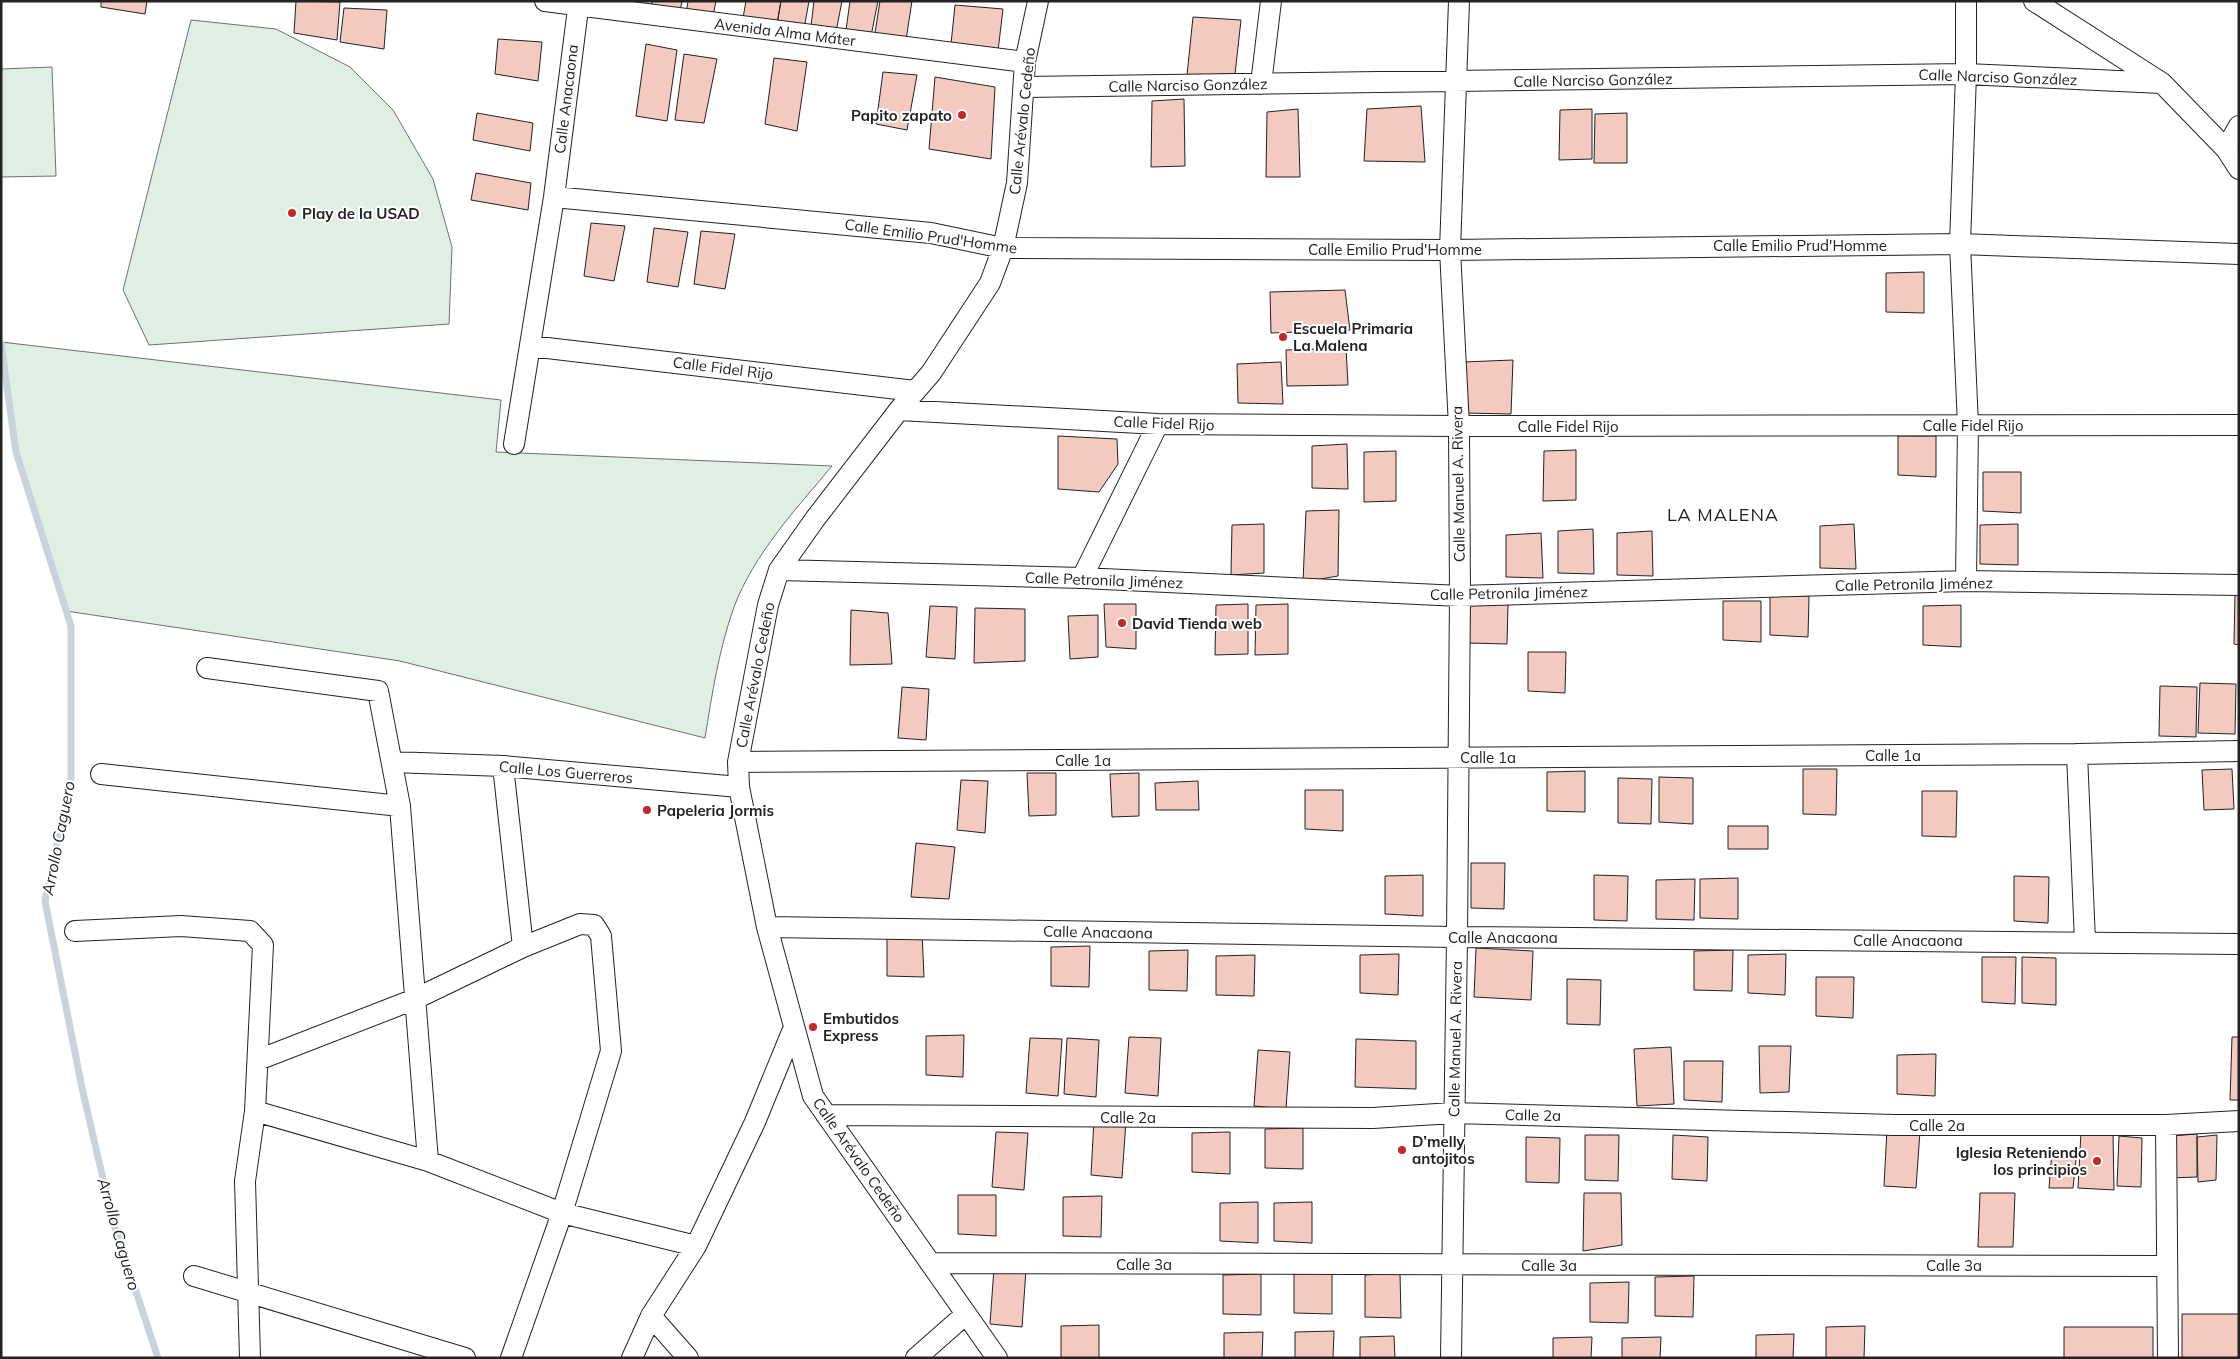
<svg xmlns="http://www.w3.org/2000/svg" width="2240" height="1359" font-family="Mulish,sans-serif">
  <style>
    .green { fill: #e0efe3; stroke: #6f6f6f }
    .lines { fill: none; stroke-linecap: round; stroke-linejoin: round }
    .stream { stroke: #c7d3dd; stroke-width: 7 }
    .building { fill: #f3c9c0; stroke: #222 }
    .minor-casing { stroke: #222; stroke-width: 22 }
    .minor { stroke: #fff; stroke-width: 20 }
    .poi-dot { fill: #c62828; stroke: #fff; stroke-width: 2 }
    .labels { text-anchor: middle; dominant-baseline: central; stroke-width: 4; stroke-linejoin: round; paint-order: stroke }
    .street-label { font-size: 15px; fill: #222; stroke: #fff }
    .poi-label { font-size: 15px; font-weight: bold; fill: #222; stroke: #fff; text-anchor: start }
    .water-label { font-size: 16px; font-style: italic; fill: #222; stroke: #fff }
    .quarter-label { font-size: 18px; letter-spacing: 1px; fill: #222; stroke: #fff }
  </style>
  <rect width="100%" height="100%" fill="#fff"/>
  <!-- green -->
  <path class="green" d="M191,20L276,29L350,67L393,110L433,179L452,247L449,324L149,345L123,290Z
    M52,67L56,176L1,177V69Z
    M1,342L501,400L496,452L832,466C796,509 754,554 734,607C719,649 712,694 705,738L400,661L66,611L16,452Z"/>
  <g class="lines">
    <!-- stream -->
    <path class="stream" d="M1,344L16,452L71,626V778L45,901L82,1088L113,1222L158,1358"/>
  </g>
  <!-- building -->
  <path class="building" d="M101,1H147L145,14L101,7Z
    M296,1L340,2L337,40L294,33Z
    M652,1H682L680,11L651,8Z
    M688,1H716L713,16L686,14Z
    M746,1H781L777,24L743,18Z
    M781,1H809L804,29L777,24Z
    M814,1H842L836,32L811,26Z
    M850,1H878L871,36L846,30Z
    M880,1H912L906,40L875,33Z
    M955,5L1003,9L998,51L951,44Z
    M344,8L387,10L384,49L340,42Z
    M1193,17L1241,20L1235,74L1187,75Z
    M498,39L542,42L538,81L495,74Z
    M646,44L677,50L667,121L636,116Z
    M684,54L717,59L704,123L675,120Z
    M774,58L807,62L797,131L765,124Z
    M883,72L917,75L907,130L876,124Z
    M935,77L995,87L991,159L929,149Z
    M1184,99L1185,166L1151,167L1152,101Z
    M1421,106L1425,162L1364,161L1367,109Z
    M1298,109L1300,177H1266L1267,112Z
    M1592,109V159L1559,160L1560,110Z
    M477,113L533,123L530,151L473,140Z
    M1627,113V163H1594L1595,114Z
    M476,173L531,183L528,210L471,200Z
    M591,223L625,226L614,281L584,276Z
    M654,228L688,232L678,287L647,282Z
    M701,231L735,234L725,289L694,284Z
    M1924,272V313L1886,312V273Z
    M1345,290L1350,330L1271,333L1270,292Z
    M1346,348L1348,385L1287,386L1286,350Z
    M1513,360L1511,414L1464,413L1463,362Z
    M1281,362L1283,404L1238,403L1237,364Z
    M1058,436L1117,439L1118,464L1099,492L1058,489Z
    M1898,436H1936V477L1898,475Z
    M1347,444L1348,489L1312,488V446Z
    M1576,450V500L1543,501L1544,451Z
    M1396,451V501L1364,502V452Z
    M1983,472H2021V513L1983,511Z
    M1339,510L1338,576L1303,582L1306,511Z
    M1264,524V573L1231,575L1232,525Z
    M1854,524L1856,569L1820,568V526Z
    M2018,524V565L1980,564V525Z
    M1593,529L1594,574L1558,573V531Z
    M1652,531L1653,576L1617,575V533Z
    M1541,533L1543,578L1506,577V535Z
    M2235,594L2239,595V645L2234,644Z
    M1770,596H1809L1808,637L1770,635Z
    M1723,601H1761V642L1723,640Z
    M1508,603L1507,644L1469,643V604Z
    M1104,604H1136V649L1106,647Z
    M1248,604V654L1215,655L1216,605Z
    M1288,604V654L1255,655L1256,605Z
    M1961,605V647L1923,645V606Z
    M930,606L957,607L955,659L926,657Z
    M975,608L1025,609V661L974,663Z
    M851,610L888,613L892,664L850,665Z
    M1098,615V657L1070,659L1068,616Z
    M1528,652H1566L1565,693L1528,691Z
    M2200,683L2236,684L2235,734L2198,733Z
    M2160,686L2197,687L2196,737L2159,736Z
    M902,687L929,689L926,740L898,738Z
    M1803,769H1837L1836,815L1803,814Z
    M2232,769L2234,809L2204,810L2202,770Z
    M1585,771V812L1547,811V772Z
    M1027,773H1056V815L1029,816Z
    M1139,773V816L1112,817L1110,774Z
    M1659,777L1693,778V824L1659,822Z
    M1618,778L1652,779L1651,824L1618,823Z
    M961,780L988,781L985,833L957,830Z
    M1198,781L1199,810H1156L1155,783Z
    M1305,790H1343V831L1305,829Z
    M1922,791H1957L1956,837L1922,836Z
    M1728,826H1768V849H1728Z
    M916,843L955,847L949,899L911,897Z
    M1471,863H1505L1504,909L1471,908Z
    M1423,875V916L1385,914V876Z
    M1594,875L1628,876L1627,921L1594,920Z
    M2014,876L2049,877L2048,923L2014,921Z
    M1738,878V919L1700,918V879Z
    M1695,879L1694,920L1656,919V880Z
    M922,932L924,977L887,976V933Z
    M1090,946L1089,987L1051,986V947Z
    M1476,948L1533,951L1531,1000L1474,997Z
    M1188,950L1187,991L1149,990V951Z
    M1733,950L1732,991L1694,990V951Z
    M1399,954L1398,995L1360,993V955Z
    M1786,954L1785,995L1748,993V955Z
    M1255,955L1254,996L1216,995V956Z
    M1982,957H2016L2015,1004L1982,1002Z
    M2022,957L2056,958V1005L2022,1003Z
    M1816,977H1854L1853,1018L1816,1016Z
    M1567,979L1601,980L1600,1025L1567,1024Z
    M964,1035L963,1077L926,1075V1036Z
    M1129,1037L1161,1038L1158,1096L1125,1093Z
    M2232,1037H2239V1100H2230Z
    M1030,1038L1062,1039L1058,1096L1026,1093Z
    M1067,1038L1099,1040L1096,1097L1064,1094Z
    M1356,1039L1416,1041V1089L1355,1087Z
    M1759,1046H1791L1789,1092L1760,1093Z
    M1671,1047L1674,1104L1637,1106L1634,1049Z
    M1258,1050L1290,1052L1286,1109L1254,1106Z
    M1936,1054L1935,1096L1897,1094V1055Z
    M1684,1061H1723L1722,1102L1684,1100Z
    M1094,1119L1126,1121L1122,1178L1091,1175Z
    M1303,1128V1169L1265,1168V1129Z
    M1887,1129L1920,1131L1916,1188L1884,1186Z
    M996,1132L1028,1133L1024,1190L992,1187Z
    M1230,1132V1174L1192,1172V1133Z
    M2081,1132L2113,1134L2114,1190L2078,1188Z
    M2197,1134V1177L2170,1178L2171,1136Z
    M1585,1135H1619L1618,1181L1585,1180Z
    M1673,1135L1708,1137L1707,1181L1672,1179Z
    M2217,1135L2216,1180L2198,1182L2197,1137Z
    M2119,1136L2142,1138L2141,1187L2117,1186Z
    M1526,1137L1560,1138L1559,1183L1526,1182Z
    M2052,1150L2077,1151L2073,1188H2049Z
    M1584,1193H1621L1622,1245L1583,1251Z
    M1980,1193H2015L2013,1247H1978Z
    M958,1195H996V1236L958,1234Z
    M1102,1196L1101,1237L1063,1236V1197Z
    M1258,1202V1243L1220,1241V1203Z
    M1312,1202V1243L1274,1241V1203Z
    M994,1268L1026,1270L1022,1327L990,1324Z
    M1332,1273V1314L1294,1313V1274Z
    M1400,1273L1401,1318L1365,1317V1275Z
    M1261,1274V1315L1223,1314V1275Z
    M1694,1276L1693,1317L1655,1316V1277Z
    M1629,1282L1628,1323L1590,1322V1283Z
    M2182,1314H2239V1358H2182Z
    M1099,1325V1358H1061V1326Z
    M1865,1326L1864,1358H1826V1327Z
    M2064,1327H2153V1358H2064Z
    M1334,1331L1333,1358H1295V1332Z
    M1263,1332L1262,1358H1224V1333Z
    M1794,1334L1793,1358H1756V1335Z
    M1394,1336L1395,1358H1360V1337Z
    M1592,1337L1591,1358H1553V1338Z
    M1661,1337L1660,1358H1622V1338Z"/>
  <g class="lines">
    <defs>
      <path id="minor" d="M545,1L1025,62
        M1966,1V74L1960,244L1968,425L1966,581
        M2034,1L2162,83L2226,149L2239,169
        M1261,84L1271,1
        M1025,87L1966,74L2162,83
        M2226,149L2239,126
        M554,197L931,233L1003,248L1450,250L1960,244L2239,254
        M530,346L915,391
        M899,410L1158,424L1459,426L2239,425
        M514,444L554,197L579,1
        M779,570L1082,578L1460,596L1966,581L2239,585
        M1082,578L1158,424
        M207,668L378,691L400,806L428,1161
        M2077,754L2085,941
        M392,762L503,766L739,787
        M738,762L2077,754L2239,751
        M503,766L523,947
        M101,774L400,806
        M767,927L1457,937L2239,944
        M75,931L181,926L250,931L263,945L255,1111L245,1181L250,1358
        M258,1060L415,999L523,947L580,924L594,925L601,936L611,1051L562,1213L511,1358
        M255,1111L428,1161L562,1213L696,1246
        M826,1115L1373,1118L1453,1113L1894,1125H2166L2239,1121
        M2166,1125L2168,1358
        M930,1263L2167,1266
        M194,1276L465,1358
        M651,1316L688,1358
        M632,1358L651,1316L696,1246L755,1122L794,1027
        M916,1358L966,1314
        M997,1358L813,1096L767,927L739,787L738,762L768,605L779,570L815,519L899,410L931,373L990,283L1003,248L1017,183L1025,62L1038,1
        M1451,1358L1457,937L1460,596L1459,426L1450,250L1459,1"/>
    </defs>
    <!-- minor casing -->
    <use href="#minor" class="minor-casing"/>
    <!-- minor -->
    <use href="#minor" class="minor"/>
  </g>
  <!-- markers -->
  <g class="poi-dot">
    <circle cx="962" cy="115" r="5"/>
    <circle cx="292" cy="213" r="5"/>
    <circle cx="1283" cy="337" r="5"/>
    <circle cx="1122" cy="623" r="5"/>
    <circle cx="647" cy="810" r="5"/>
    <circle cx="813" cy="1027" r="5"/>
    <circle cx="1402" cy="1150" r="5"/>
    <circle cx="2097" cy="1161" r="5"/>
  </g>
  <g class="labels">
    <!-- street labels -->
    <g class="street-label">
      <text transform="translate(785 32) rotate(7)">Avenida Alma Máter</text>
      <text transform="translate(1998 77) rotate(2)">Calle Narciso González</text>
      <text transform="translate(1593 80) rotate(-1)">Calle Narciso González</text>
      <text transform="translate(1188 85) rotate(-1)">Calle Narciso González</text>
      <text transform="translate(566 99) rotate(-83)">Calle Anacaona</text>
      <text transform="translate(1022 121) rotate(-84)">Calle Arévalo Cedeño</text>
      <text transform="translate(931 236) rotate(8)">Calle Emilio Prud'Homme</text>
      <text x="1800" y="245">Calle Emilio Prud'Homme</text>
      <text x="1395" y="249">Calle Emilio Prud'Homme</text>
      <text transform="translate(723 368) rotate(7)">Calle Fidel Rijo</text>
      <text transform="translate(1164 423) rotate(2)">Calle Fidel Rijo</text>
      <text x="1973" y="425">Calle Fidel Rijo</text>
      <text x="1568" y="426">Calle Fidel Rijo</text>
      <text transform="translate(1458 484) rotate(-91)">Calle Manuel A. Rivera</text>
      <text transform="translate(1104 580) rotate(2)">Calle Petronila Jiménez</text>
      <text transform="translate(1914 584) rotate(-1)">Calle Petronila Jiménez</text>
      <text transform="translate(1509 593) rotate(-1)">Calle Petronila Jiménez</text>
      <text transform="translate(755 675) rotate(-79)">Calle Arévalo Cedeño</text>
      <text x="1893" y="755">Calle 1a</text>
      <text x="1488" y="757">Calle 1a</text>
      <text x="1083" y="760">Calle 1a</text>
      <text transform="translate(566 772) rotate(5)">Calle Los Guerreros</text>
      <text transform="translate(1098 932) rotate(1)">Calle Anacaona</text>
      <text x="1503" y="937">Calle Anacaona</text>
      <text x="1908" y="940">Calle Anacaona</text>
      <text transform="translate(1455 1039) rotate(-89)">Calle Manuel A. Rivera</text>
      <text transform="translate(1533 1115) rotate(1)">Calle 2a</text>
      <text x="1128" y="1117">Calle 2a</text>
      <text x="1937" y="1125">Calle 2a</text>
      <text transform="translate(859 1160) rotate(55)">Calle Arévalo Cedeño</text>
      <text x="1144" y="1264">Calle 3a</text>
      <text x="1549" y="1265">Calle 3a</text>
      <text x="1954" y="1265">Calle 3a</text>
    </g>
    <!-- poi labels -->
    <g class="poi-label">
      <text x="952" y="115" text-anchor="end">Papito zapato</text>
      <text x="302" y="213">Play de la USAD</text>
      <text x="1293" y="328">Escuela Primaria<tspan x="1293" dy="17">La Malena</tspan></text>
      <text x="1132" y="623">David Tienda web</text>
      <text x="657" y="810">Papeleria Jormis</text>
      <text x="823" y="1018">Embutidos<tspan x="823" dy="17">Express</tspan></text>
      <text x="1412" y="1141">D’melly<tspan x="1412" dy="17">antojitos</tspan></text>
      <text x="2087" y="1152" text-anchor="end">Iglesia Reteniendo<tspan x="2087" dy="17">los principios</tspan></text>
    </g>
    <!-- water labels -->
    <g class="water-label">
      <text transform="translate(58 838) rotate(-79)">Arrollo Caguero</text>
      <text transform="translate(119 1234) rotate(74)">Arrollo Caguero</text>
    </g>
    <!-- quarter labels -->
    <g class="quarter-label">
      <text x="1723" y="514">LA MALENA</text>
    </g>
  </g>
  <!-- border -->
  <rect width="2240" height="1359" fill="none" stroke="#222222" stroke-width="5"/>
</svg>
